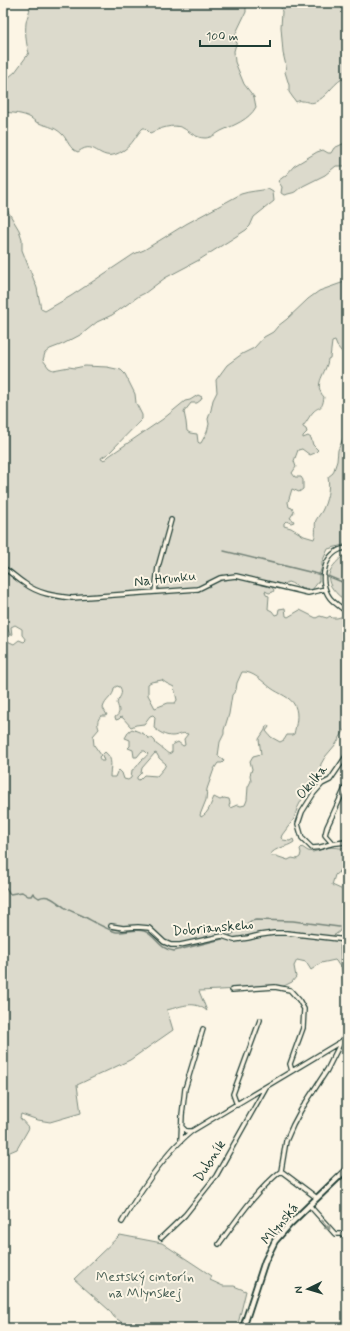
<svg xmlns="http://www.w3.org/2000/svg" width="350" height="1331" font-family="Mynerve,sans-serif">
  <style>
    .green { fill: #dcdacc; stroke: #7e8c80; fill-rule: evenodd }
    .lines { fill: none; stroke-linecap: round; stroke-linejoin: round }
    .stream { stroke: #758479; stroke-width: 1.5 }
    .minor-casing { stroke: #1f3d34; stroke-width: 6 }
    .tertiary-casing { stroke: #1f3d34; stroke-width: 8 }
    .minor { stroke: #fcf5e5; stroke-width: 3.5 }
    .tertiary { stroke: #fcf5e5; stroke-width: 4.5 }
    .oneway { stroke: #8e998c }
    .labels { text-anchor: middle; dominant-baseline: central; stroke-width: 4; stroke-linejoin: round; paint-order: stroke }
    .street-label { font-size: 14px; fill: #1f3d34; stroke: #fcf5e5 }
    .park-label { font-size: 14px; fill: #455c52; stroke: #fcf5e5 }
  </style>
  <rect width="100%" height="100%" fill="#fcf5e5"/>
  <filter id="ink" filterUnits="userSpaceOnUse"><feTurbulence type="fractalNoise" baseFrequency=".025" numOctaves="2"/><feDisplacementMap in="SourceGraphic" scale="8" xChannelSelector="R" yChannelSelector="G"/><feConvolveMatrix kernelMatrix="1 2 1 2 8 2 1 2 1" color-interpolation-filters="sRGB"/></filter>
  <g filter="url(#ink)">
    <!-- green -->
    <path class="green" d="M30,3H106L112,4L115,3H246V12L235,35L237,41L234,51L235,62L244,84L254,97L256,107C249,120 234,125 221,131C216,134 211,138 205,138C196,138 190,132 183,128C173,123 159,129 150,133L145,128H143C136,135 133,144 124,150C99,167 97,137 78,152C69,149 68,140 62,134C54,126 45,126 36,122C34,121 33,119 31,118C23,113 12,113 3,112V82L15,72L29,53C26,44 25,32 26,23C27,16 31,10 30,3Z
      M280,3H347V81L342,79C332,85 326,98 315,102C310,104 307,101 302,101C300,100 298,101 296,102L289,92V85L285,72L286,66L283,53L281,27L282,12Z
      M347,142V166H336L325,175L303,186L296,192L284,195L281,193L282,187L278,181L286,175L294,166L317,152L323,150L328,153H331L334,148Z
      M268,189L273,192L274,201L254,217L250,226L246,230L199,260L165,278L145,293L139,296L112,315L97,322L82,334L63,344L50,349L45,353L43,360L49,368L53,370L69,367L75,368L85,366L107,367L121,370L125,374L135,394L136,403L142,415V419L109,453L101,458L102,460L106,459L109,456L163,419L185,401L190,400L198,395L202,397L201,400L197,403H191L184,412L186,422L187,431L190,433L197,434L198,442L199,443H201L207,432L209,424L208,419L211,410L213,400L217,392L216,380L227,365L242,354L254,348L264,337L273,332L278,326L287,319L308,299L319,291L347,281V358L337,346L335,341L332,342L330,358L328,359C327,373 312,384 324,397C322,411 320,405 313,412C309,416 307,422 303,426V427L306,429L307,432L303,436V438L308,436L311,438L313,445L318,450L315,453L310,455L302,449L298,450L294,461L296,467L292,473L295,477H301L303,480V489L299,492L292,489L288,502L289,507L292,508L294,512L290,518L293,520L294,522L291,523L286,521L284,523V526L291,528L304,536L314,539C317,532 314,525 316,520C318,517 320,514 322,511C327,501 330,488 328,477L333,473L337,461L338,450L345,434L347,423V544L328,549L322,562V567L319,575V581L312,590C308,589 304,589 301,588C296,587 293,583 288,582L281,586L276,583H273L270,585L274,590L273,592L269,593L265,591L266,595L269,596L268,609L272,611L275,615L278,614L279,609L285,608L286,616L288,617L300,610L316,618L320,616L327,618L330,616L332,618H337L344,616L347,619V726L336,744L325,757L321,764L320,769L326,777L322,780L313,777L311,779L312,785L308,789L301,801L297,809L294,819L282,835L281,838L283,840L290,841L293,839L294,842C286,848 275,847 270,855L272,856H276L288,860L292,858L297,859L300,857L301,853L300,849L302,847L308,851L313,852L330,847L341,848L347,847V865L335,875L332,885L343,890L347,889V917L339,932L333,936L334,938C346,942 345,958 340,967L336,961L335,960L321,963L311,970L306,962L297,960L294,966L296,977L292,982L282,987L199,991L207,1011C194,1000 183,1006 167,1010L173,1030L130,1060L77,1085L81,1113L50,1122L38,1120L21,1114L20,1118L29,1128L17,1149L3,1155V639L14,644L19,640L24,642L26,640L22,635V629L15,625L11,627L12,635H9L10,634C6,627 5,620 3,612V203L19,230L22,239V250L37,288L41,309L45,311L71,296L134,254L144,250L186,224L241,194C250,191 259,191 268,189ZM242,672C253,671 263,682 271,688C279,694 291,697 295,706C299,715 296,725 294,734L292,735H287L284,740L280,742L271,737L266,731L269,727L268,725L266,726L265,730L259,739L261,754L253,756L250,761L252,769L250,775L251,781L248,787L247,800L245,805L241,806L237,805L230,808L229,806L230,803L229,799L224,798L220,800L214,797C210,805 209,813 201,817L200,815L206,800L207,789L214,769L218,763H222L224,761L222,758H220L218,756L220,742L224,734V730L229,714L232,695L236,690L237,683ZM162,680L166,683L174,687L177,700L175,703H168L155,708L148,695V684L151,682ZM117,686L120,687C124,694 119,697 117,703C119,709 121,714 115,717L116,720L119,719L121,717L123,718L131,727L136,725L144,724L150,716L153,715L155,717L154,728C159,732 165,736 172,736C178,736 181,732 188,734L184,739L185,745L183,746L178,742L172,745V752L169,754C167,753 161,747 156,744L155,741L152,738H148L144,734L132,729L129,731L125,738L130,740V746L128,748L133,750L134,757H137L142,751H145L148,754C146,757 144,758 141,761C138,764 137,768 132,770L131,778L128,780L124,779L122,773L119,770L117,772L115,777H110C110,767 114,759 105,752L102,755L104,761H101L99,757L101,755L94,745L93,736L99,729C97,724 97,720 101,716H105L107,715L103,708C105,699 114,697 114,688ZM155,753L157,754L159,758L166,764L164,768L157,776L144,775L139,780L137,779V777L141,773L142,768Z
      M347,553V602C322,584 323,571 347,553Z
      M120,1235L162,1243L212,1276L210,1280L223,1286H234L246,1291L237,1328H130L114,1317L109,1310L74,1279Z"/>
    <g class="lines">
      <!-- stream -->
      <path class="stream" d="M224,551L330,577L347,584
        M3,884L10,894L22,892L28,896H31L33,893L36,896L39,898C49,893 56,902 64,907C69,911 77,913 83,916C91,920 109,931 117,932C126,933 135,928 144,931C157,936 158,949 174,951L226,938L251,921L256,920L293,921L339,927"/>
      <defs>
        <path id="minor" d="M347,548C324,550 317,581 330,598C334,603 342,608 347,612
          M3,568C11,572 16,578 24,583C38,594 55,596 72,598L198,589L220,578L236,576L308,593L325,589
          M155,592L158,567L171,520
          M347,755L330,780L322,784L314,793L302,812L298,824L302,838L312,848C323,848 322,846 331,844C336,842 341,844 347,841
          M332,843L325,835L327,827L347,784
          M342,872L347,870
          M347,923C339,944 345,968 347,989
          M111,926L123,928L138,927L149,928L164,942L171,945H180L222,936L234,940L248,938L260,935L274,933H287L347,940
          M232,990L275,987L290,990L299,1000L304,1009L303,1028L290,1064L292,1071
          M237,1105L233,1094L260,1020
          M181,1126L186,1131H192
          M181,1140L182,1115L185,1089L203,1029
          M317,1198L281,1171L286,1141L293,1125L301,1110L327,1070L341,1042
          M309,1205L335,1234H347
          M122,1222C140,1191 164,1153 192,1131L342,1041L345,1035L347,1028
          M161,1238L185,1215L216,1176L266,1087
          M219,1244C238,1218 256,1191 281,1171"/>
        <path id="tertiary" d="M243,1328L265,1261L275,1241L289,1225L347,1169"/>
      </defs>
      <!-- minor casing -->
      <use href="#minor" class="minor-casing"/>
      <!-- tertiary casing -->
      <use href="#tertiary" class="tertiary-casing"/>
      <!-- minor -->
      <use href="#minor" class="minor"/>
      <!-- tertiary -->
      <use href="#tertiary" class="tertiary"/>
    </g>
    <!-- one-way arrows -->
    <defs><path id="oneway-shaft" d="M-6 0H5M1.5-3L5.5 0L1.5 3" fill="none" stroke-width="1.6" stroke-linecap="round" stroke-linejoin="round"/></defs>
    <use class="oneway" href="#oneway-shaft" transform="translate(326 1225) rotate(49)"/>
  </g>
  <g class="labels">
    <!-- street labels -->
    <g class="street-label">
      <text transform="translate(165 579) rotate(-6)">Na Hrunku</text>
      <text transform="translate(312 782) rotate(-50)">Okulka</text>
      <text transform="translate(213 928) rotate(-5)">Dobrianskeho</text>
      <text transform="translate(210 1161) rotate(-58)">Dubník</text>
      <text transform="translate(280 1224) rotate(-50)">Mlynská</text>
    </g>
    <!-- park labels -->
    <g class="park-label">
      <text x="145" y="1277">Mestský cintorín<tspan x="145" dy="16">na Mlynskej</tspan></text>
    </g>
  </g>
  <!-- margin -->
  <rect width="350" height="1331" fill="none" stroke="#fcf5e5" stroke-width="16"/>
  <rect x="8" y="8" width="334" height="1315" fill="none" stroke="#1f3d34" stroke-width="1.5" filter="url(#ink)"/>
  <!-- north arrow -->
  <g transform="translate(308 1289) rotate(265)" stroke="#fcf5e5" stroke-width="3" paint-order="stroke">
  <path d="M0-3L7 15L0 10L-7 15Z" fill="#1f3d34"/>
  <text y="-6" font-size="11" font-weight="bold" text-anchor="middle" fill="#1f3d34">N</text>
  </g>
  <!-- scale -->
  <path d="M200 40v6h70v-6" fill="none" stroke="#1f3d34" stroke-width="2"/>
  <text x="206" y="40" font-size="12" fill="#1f3d34" stroke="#fcf5e5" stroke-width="3" paint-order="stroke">100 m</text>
</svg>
